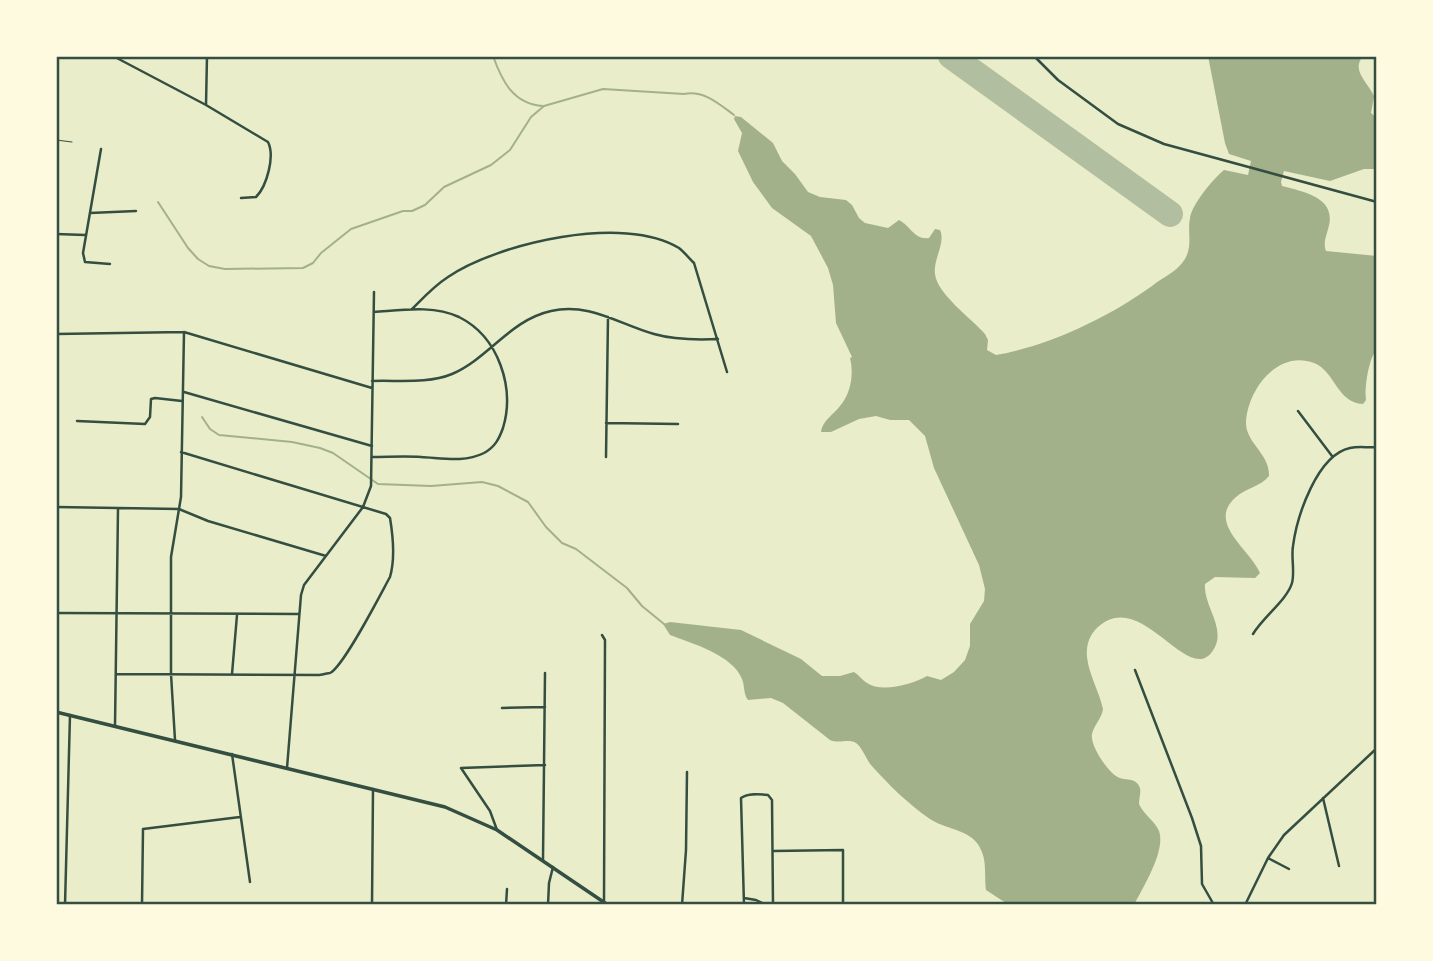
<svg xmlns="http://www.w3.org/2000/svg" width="1433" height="961" font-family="Poppins,sans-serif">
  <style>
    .water { fill: #a3b18a }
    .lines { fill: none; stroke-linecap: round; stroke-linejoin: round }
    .stream { stroke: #a3b18a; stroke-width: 2 }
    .runway { stroke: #b2bea0; stroke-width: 26 }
    .service { stroke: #344e41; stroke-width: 1 }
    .minor { stroke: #344e41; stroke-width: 2.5 }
    .tertiary { stroke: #344e41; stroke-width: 2.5 }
    .secondary { stroke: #344e41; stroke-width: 3.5 }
    .neatline { fill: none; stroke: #344e41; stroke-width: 2.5 }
  </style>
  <rect width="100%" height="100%" fill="#e9edc9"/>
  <!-- water -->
  <path class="water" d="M1208,56H1363C1351,71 1367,81 1374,96L1371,113L1377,118V169H1364L1330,181L1284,171L1281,182L1282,186C1305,192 1338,198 1328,229C1326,237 1323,243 1326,251L1377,256V350C1369,356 1364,389 1366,400L1363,404C1337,403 1335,371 1314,363C1278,349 1247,390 1246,423C1246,443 1270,454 1269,476C1260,487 1246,488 1236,497C1206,523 1250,549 1260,573L1255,578L1215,577L1205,584C1203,605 1225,626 1215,647C1191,694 1143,586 1098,627C1089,635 1086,646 1087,657C1089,675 1099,691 1103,709C1102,718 1094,725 1092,734C1090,746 1107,770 1116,776C1124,782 1136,776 1140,788C1141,793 1139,799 1139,804C1144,815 1155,821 1159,831C1166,851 1143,887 1134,905H1009L986,890C984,873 988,858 977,843C966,829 945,829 930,819C908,804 889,785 871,765C866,759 862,747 856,743C849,738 839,744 830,740L783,703L771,698L748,700C743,693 745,686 742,679C733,655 691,643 670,635L663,624L670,622L741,630L801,659L822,676H840L854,672C859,675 862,680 867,683C881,693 914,684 927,676L941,680L954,672L965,660L970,646V624L984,601L985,589L979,565L934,468L925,436L909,420H890L876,416L859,419L831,432H821C822,421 834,414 840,406C851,393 854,374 850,358L852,357L836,323L833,285L828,268L811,236L772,208L753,182L738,151L742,133L734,119L735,116L741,117L773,143L782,161L795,174L808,192L820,197L846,200L852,205L859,218L865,223L888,228L899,220C911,226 914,240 929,238L935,229L940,230C946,243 933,259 935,274C937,294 972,319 985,334L988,340L987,350L996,355C1049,346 1109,317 1152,286C1163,277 1177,272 1185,259C1193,245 1187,232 1190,218C1192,204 1214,178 1224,170L1248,175L1251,161L1229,154L1225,143Z"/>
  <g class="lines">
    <!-- stream -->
    <path class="stream" d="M493,56C502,81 513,104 543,106
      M158,202L188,248L198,259L209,266L225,269L303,268L313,263L321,253L351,229L403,211H412L425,205L444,187L491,165L510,150L531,117L544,106L603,89L684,94C704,90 719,104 734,115
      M202,417L210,429L219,435L292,442L320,448L333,453L378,484L431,486L482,482L498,486L528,502L546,527L562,543L576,549L627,588L642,606L664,624"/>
    <!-- runway -->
    <path class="runway" d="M951,56L1170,214"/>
    <!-- service -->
    <path class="service" d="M56,140L72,142"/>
    <!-- minor -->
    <path class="minor" d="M113,56L206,105L268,142C275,156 267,186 256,197L241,198
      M1034,56L1058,80L1118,124L1164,144L1377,202
      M206,105L207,56
      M101,149L83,253L85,262L110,264
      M90,213L136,211
      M56,234L85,235
      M412,309C423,298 434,286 448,277C498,243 624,214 679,248C684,252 689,258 694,263L727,372
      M56,334L184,332L372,388
      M372,381C398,380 428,384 452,374C489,358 510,320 551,311C588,302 619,324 654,334C675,340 696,340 718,339
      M184,392L372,446
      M1298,411L1332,456
      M77,421L145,424L150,417L151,399L155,398L182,401
      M606,423L678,424
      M372,457C388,457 405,456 421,457C442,458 464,463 484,453C495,447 499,439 503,428C515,388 499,337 459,317C433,305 403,310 374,312
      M606,457L608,317
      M56,507L179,509L208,521L326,556
      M56,613L298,614
      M1253,634C1263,617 1287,600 1292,583C1295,572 1291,557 1293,546C1297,516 1317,455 1350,448C1359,446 1368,448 1377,447
      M602,635L605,640L604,903
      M1135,670L1192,818L1201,846L1202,884L1214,905
      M116,674L319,675C320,675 329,673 330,673C344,666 380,595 390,577C395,560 393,536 390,518L386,514L181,452
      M232,674L237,615
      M502,708L545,707
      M115,726L118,509
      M175,740L171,674V557L181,497L184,332
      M232,754L250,882
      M287,768L301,595L304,585L363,507L371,486L374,292
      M1323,798L1339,866
      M497,830L490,811L461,768L545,765
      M773,851L843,850V905
      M1268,858L1289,869
      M543,860L545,673
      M744,898L756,900L766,905
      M65,905L70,715
      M142,905L143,829L240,817
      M372,905L373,789
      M506,905L507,889
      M682,905L686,850L687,772
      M744,905L741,798C748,793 759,794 768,795L772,800L773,905
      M1245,905L1268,858L1284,835L1377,748"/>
    <!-- tertiary -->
    <path class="tertiary" d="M548,905L549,883L553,867"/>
    <!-- secondary -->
    <path class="secondary" d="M56,712L445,807L497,830L608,905"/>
  </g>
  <!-- border -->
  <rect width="1433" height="961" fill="none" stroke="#fefae0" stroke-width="116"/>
  <rect x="58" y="58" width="1317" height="845" class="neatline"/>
</svg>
